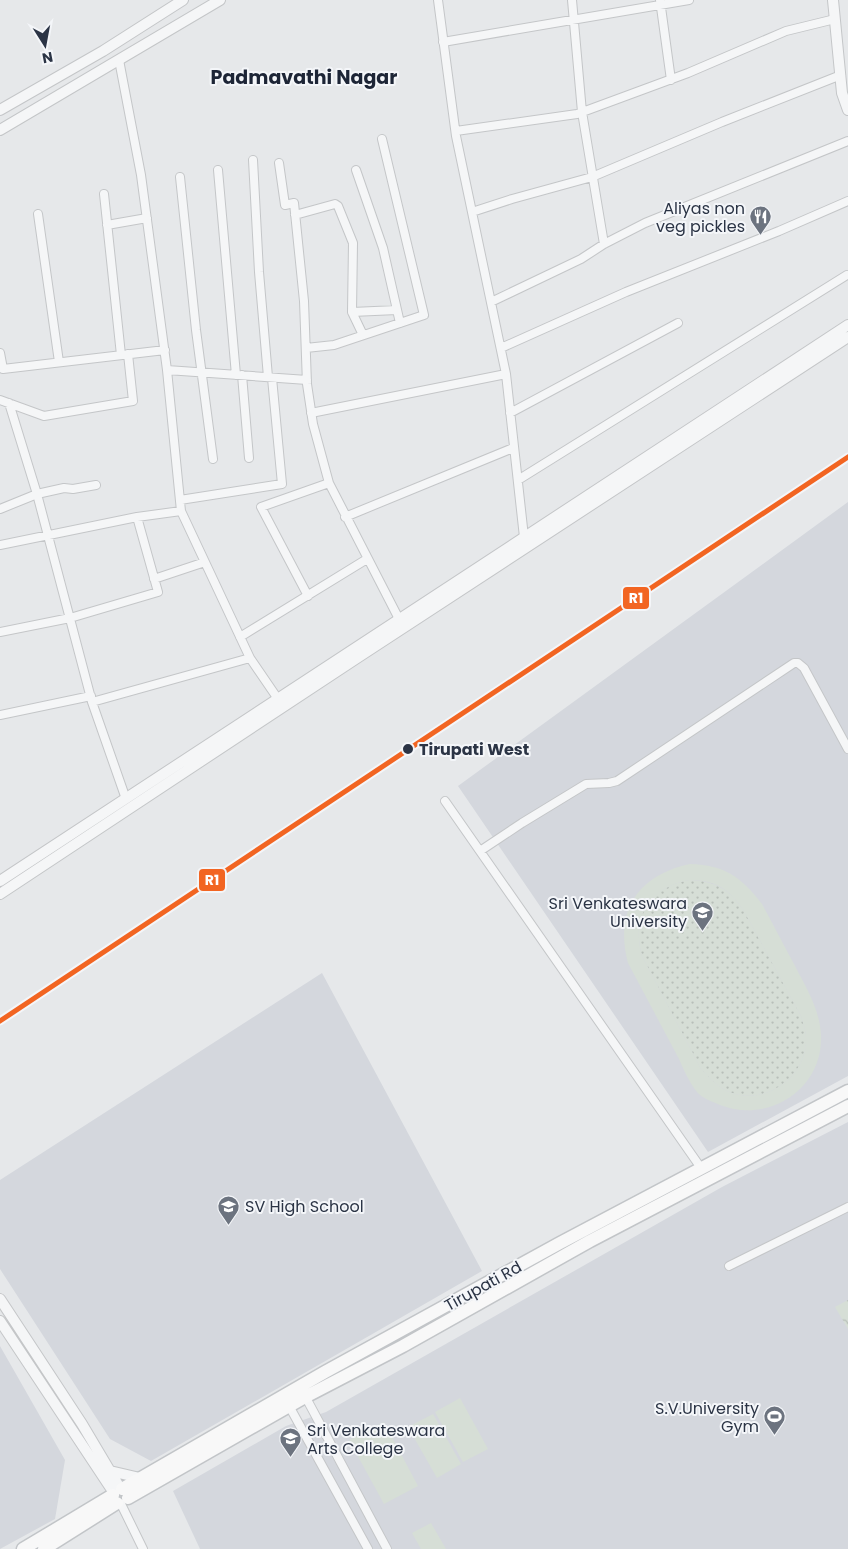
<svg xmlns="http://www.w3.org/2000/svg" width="848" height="1549" font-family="Poppins,sans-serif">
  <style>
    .built { fill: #d4d7dd }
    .grass { fill: url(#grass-dots) }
    .park { fill: url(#park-crowns) }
    .pitch { fill: #d6ded6; fill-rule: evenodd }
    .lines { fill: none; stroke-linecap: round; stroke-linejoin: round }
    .minor-casing { stroke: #c4c6c8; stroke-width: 10 }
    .tertiary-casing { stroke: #c4c6c8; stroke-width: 12 }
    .primary-casing { stroke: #c2c5c8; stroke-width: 15 }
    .minor { stroke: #f5f6f7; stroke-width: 8 }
    .tertiary { stroke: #f5f6f7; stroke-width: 10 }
    .primary { stroke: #f8f8f8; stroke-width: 12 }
    .rail-1-casing { stroke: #f4f6f9; stroke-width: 9 }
    .rail-1 { stroke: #f26522; stroke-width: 5 }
    .stop-dot { fill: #2b3445; stroke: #f4f6f9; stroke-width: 2 }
    .labels { text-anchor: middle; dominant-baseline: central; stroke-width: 4; stroke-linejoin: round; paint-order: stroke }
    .poi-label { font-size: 16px; fill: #2b3445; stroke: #f4f6f9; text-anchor: end }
    .stop-label { font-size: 16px; font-weight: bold; fill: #2b3445; stroke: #f4f6f9; text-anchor: start }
    .street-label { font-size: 16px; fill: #2b3445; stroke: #f4f6f9 }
    .quarter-label { font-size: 19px; font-weight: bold; fill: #1d2536; stroke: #f4f6f9 }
    .line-badge { stroke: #f4f6f9; stroke-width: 2 }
    .badge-label { font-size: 14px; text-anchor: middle; font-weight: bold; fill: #fff }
  </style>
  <defs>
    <pattern id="grass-dots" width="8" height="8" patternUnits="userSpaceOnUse" patternTransform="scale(1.25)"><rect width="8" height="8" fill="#d6ded6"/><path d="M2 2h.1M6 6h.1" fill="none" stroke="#b8bfb9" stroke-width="1.8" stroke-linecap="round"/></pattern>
    <pattern id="park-crowns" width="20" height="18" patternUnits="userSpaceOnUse" patternTransform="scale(1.25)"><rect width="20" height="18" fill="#d6ded6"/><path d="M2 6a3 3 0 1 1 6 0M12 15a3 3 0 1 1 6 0" fill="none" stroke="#b8bfb9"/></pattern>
  </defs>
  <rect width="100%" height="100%" fill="#e6e8ea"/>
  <!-- built -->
  <path class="built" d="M848,502V1076L708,1152L458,786Z
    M322,973L482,1271L151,1461L110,1439L0,1269V1180Z
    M848,1122V1549H200L173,1491L286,1426L326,1412L722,1187Z
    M0,1346L65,1460L55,1519L0,1549Z"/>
  <!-- grass -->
  <path class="grass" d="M689,880C716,881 729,889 744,911L801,1016C803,1023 806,1031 806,1038C807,1075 770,1103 735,1094C721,1090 711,1080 701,1069L642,956C631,916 649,888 689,880Z"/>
  <!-- park -->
  <path class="park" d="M848,1300V1329L835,1307Z"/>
  <!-- pitch -->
  <path class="pitch" d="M690,864C725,865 741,877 762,904C773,924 783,944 794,964C806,988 819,1007 821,1034C824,1089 769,1124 720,1105C713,1102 702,1098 697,1092C689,1082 684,1070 679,1059L628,963C614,911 638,875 690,864ZM689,880C716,880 729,889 744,911L801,1016C803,1023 806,1031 806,1038C807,1075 770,1103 735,1094C721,1090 711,1080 701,1069L642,956C631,917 649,888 689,880Z
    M460,1398L488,1449L463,1462L435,1412Z
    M433,1414L461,1464L437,1478L408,1427Z
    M384,1422L418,1486L384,1504L349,1440Z
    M431,1523L446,1549H421L412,1533Z"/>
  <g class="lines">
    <defs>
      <path id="minor" d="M438,0L456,136L506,374L524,537
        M572,0L582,112L604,244
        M660,0L671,80
        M443,42L689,0
        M119,60L141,175L167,370
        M456,131L577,114L688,73L786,31L835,19
        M253,160L259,272L268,377
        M279,163L285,205L294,203L304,301L307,384L313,424L329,483L399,619
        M218,170L236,375
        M356,170L383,248L400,323
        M180,177L196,330L213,459
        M104,194L121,355
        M472,212L512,199L592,177L722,122L841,75
        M38,214L59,362
        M295,215L335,204L338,206L353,243L352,312L363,335
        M107,225L147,218
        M491,302L581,259L604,244L645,223L848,141
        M352,312L397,310
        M306,348L334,345L424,315L382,139
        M501,348L626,292L779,231L848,201
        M0,353L3,369L165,350
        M242,375L249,458
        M0,400L44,416L133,401L128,354
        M9,403L37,494L64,488L73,489L96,485
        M311,413L506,374
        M510,413L678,323
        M518,480L847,275
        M180,500L282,484L272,378
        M0,509L37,494L92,702L126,799
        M181,511L167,370L307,380
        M345,517L513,448
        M0,545L137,517L181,511L250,658L92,702
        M154,579L205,562
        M308,596L261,507L329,483
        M0,632L70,618L158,592L137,517
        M240,637L367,559
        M250,658L278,699
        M0,715L91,696
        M445,801L701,1168
        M480,851L522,823L586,784L609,783L617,781L794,663H798L804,668L848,749
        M729,1266L848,1207
        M304,1394L387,1549
        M288,1404L368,1549
        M121,1504L143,1549"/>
      <path id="tertiary" d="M833,0L842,93L848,110
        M0,110L103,51L183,0
        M0,130L220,0
        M0,881L848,325
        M0,894L357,658L848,337
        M0,1299L82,1424L120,1488
        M0,1321L114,1493
        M110,1471L140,1478"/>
      <path id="primary" d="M122,1489L325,1372L560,1243L848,1091
        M128,1498L305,1397L403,1346L590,1241L848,1106
        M23,1549L113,1495
        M44,1549L117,1503"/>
    </defs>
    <!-- minor casing -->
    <use href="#minor" class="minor-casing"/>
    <!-- tertiary casing -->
    <use href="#tertiary" class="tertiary-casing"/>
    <!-- primary casing -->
    <use href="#primary" class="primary-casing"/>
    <!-- minor -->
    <use href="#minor" class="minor"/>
    <!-- tertiary -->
    <use href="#tertiary" class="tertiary"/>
    <!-- primary -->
    <use href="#primary" class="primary"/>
    <defs>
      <path id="rail-1" d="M0,1021L848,457"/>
    </defs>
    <!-- rail-1 casing -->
    <use href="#rail-1" class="rail-1-casing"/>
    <!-- rail-1 -->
    <use href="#rail-1" class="rail-1"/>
  </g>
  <!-- icons -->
  <defs>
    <symbol id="restaurant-pin" viewBox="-11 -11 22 30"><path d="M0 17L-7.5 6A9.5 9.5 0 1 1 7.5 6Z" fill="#6c737f" stroke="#f4f6f9"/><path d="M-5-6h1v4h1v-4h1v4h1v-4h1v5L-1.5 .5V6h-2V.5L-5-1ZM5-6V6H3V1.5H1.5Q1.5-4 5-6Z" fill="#fff"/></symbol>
    <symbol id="university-pin" viewBox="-11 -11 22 30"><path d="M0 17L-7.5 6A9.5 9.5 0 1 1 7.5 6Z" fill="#6c737f" stroke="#f4f6f9"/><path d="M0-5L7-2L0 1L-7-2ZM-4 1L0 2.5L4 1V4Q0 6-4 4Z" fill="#fff"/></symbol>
    <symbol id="school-pin" viewBox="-11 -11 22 30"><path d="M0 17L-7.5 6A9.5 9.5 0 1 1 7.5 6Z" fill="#6c737f" stroke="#f4f6f9"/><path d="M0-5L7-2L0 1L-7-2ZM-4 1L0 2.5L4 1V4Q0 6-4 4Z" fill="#fff"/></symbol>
    <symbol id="stadium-pin" viewBox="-11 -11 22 30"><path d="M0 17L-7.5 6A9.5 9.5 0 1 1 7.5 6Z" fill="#6c737f" stroke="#f4f6f9"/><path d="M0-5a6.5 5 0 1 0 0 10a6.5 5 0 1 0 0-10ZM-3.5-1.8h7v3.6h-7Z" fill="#fff"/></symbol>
  </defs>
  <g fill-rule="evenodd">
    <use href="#restaurant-pin" x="748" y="204" width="25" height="34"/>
    <use href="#university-pin" x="690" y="900" width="25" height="34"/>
    <use href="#school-pin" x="216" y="1194" width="25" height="34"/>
    <use href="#stadium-pin" x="762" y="1404" width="25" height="34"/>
    <use href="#university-pin" x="278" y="1426" width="25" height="34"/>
  </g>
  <!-- markers -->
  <circle class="stop-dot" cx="408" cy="749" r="6"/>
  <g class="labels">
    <!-- poi labels -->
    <g class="poi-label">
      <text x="745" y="208">Aliyas non<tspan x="745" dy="18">veg pickles</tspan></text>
      <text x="687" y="903">Sri Venkateswara<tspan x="687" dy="18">University</tspan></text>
      <text x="245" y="1206" text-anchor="start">SV High School</text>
      <text x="759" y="1408">S.V.University<tspan x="759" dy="18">Gym</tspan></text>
      <text x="307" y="1430" text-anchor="start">Sri Venkateswara<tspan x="307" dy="18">Arts College</tspan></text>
    </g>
    <!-- stop labels -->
    <g class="stop-label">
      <text x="419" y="749">Tirupati West</text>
    </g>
    <!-- street labels -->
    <g class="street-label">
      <text transform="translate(483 1286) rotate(-29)">Tirupati Rd</text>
    </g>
    <!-- quarter labels -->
    <g class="quarter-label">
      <text x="304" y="77">Padmavathi Nagar</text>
    </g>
  </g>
  <g class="line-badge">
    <rect x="622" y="586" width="28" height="24" rx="5" fill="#f26522"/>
    <rect x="198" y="868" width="28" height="24" rx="5" fill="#f26522"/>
  </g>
  <g class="badge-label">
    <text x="636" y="603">R1</text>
    <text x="212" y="885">R1</text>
  </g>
  <!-- north arrow -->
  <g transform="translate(45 45) rotate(169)" stroke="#f4f6f9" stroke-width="4" paint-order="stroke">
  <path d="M0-4L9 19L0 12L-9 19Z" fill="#2b3445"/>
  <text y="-8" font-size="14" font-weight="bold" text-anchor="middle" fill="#2b3445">N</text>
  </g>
</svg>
